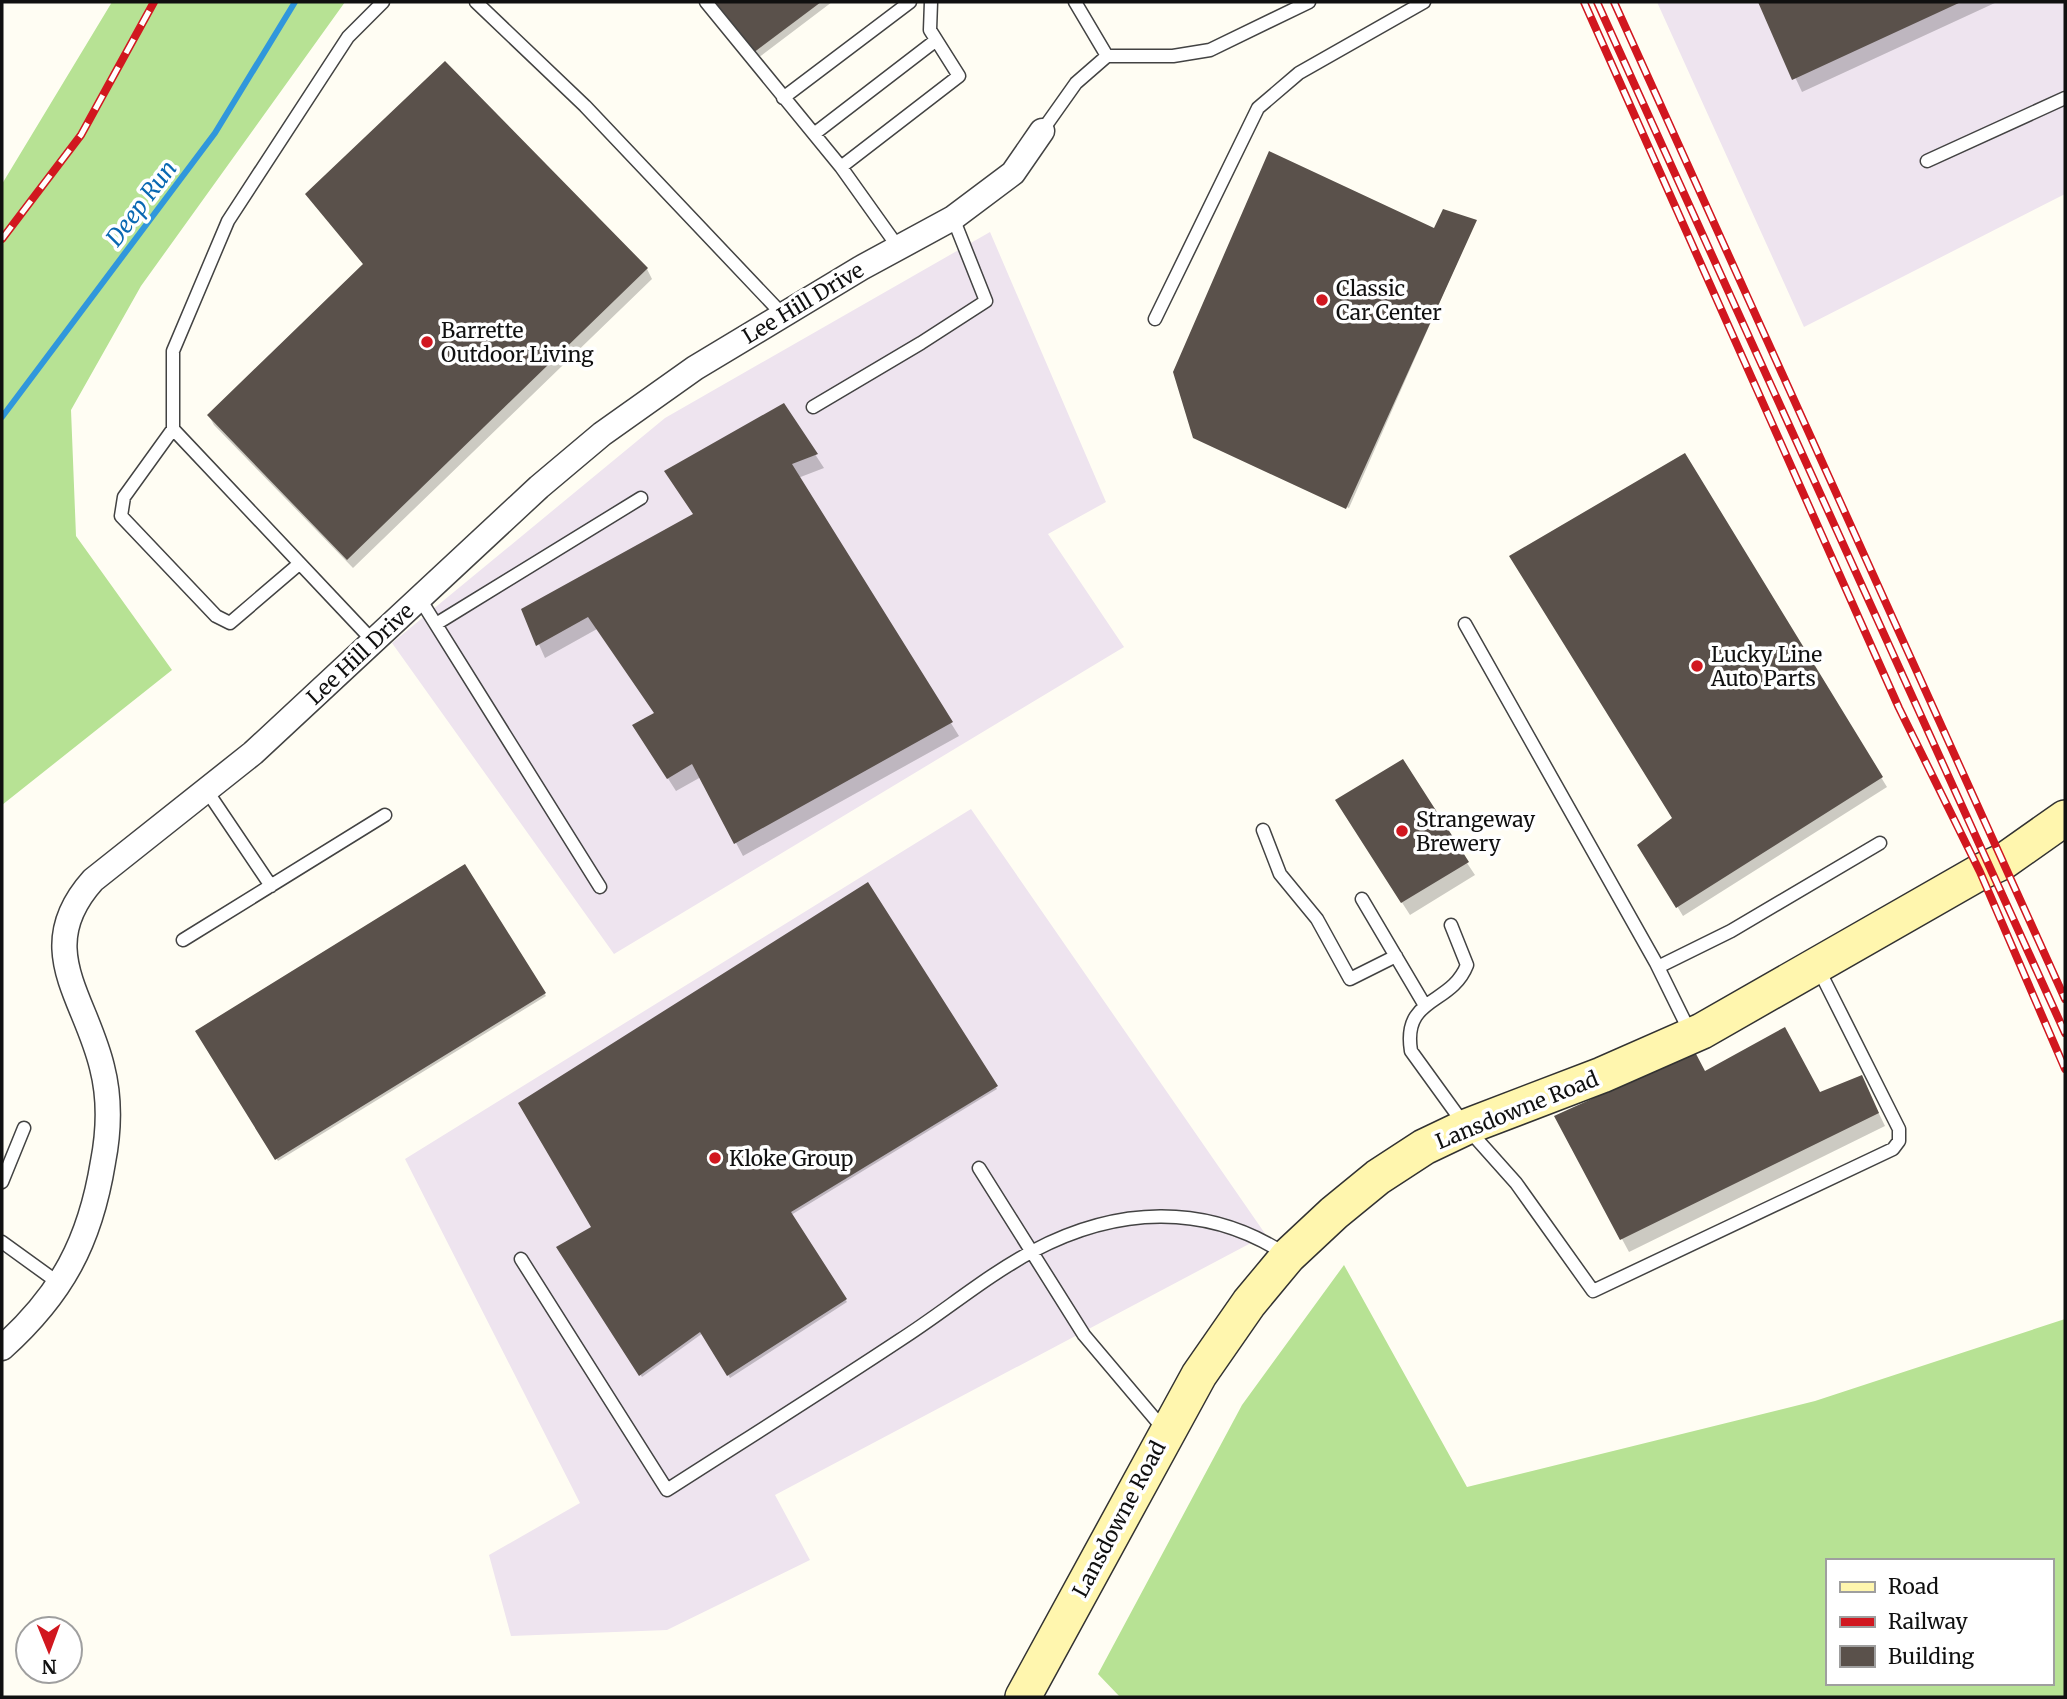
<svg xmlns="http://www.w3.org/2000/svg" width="2067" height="1699" font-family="Merriweather,serif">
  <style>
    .industrial { fill: #eee4ef }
    .forest { fill: #b7e294; fill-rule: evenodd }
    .shadow { fill: #0003 }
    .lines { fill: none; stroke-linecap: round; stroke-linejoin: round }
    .stream { stroke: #3097dc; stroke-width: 6 }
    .building { fill: #5a514b }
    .lane-casing { stroke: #434343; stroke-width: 15 }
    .street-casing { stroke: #434343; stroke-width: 27 }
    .secondary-casing { stroke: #323232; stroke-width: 38 }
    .lane { stroke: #fff; stroke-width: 12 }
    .street { stroke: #fff; stroke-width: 24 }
    .secondary { stroke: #fff6ae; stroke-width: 35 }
    .rail-casing { stroke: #d1171f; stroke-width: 8 }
    .rail { stroke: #fff; stroke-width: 5; stroke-dasharray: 16; stroke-linecap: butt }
    .poi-dot { fill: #d1171f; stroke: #fff; stroke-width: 2.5 }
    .labels { text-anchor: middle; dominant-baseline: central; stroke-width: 7; stroke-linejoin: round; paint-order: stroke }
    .poi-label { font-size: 21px; fill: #101010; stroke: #fff; text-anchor: start }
    .street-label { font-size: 21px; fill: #101010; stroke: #fff }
    .water-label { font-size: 23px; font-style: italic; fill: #0968b2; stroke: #fff }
  </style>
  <rect width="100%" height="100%" fill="#fffdf3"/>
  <!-- industrial -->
  <path class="industrial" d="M1657,2H2065V194L1804,327Z
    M990,232L1106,502L1048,534L1124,647L614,954L392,643L665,418Z
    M971,809L1266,1235L775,1495L810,1560L667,1630L511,1636L489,1555L580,1503L405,1159Z"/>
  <!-- forest -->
  <path class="forest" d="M112,2H345L141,286L71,410L76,536L172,670L2,805V184Z
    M1344,1265L1467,1487L1815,1401L2065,1319V1697H1120L1098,1674L1242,1405ZM1827,1561H2051V1683H1827Z"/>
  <!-- shadow -->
  <path class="shadow" d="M715,2H832L758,58Z
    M1760,2H1997L1802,92Z
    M445,63L647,269L652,279L353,568L214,425L209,416L364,265L307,194Z
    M1475,222L1349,508L1194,437L1435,231Z
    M783,405L824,468L798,478L959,736L743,856L701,777L676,791L642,738L655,714L597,629L545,658L523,609L694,515Z
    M1684,456L1887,787L1683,916L1640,845L1674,819Z
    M1345,814L1467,863L1475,875L1410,915Z
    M465,866L546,996L278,1161L197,1031Z
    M868,884L997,1089L791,1215L847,1302L730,1378L703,1333L642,1377L558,1248L594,1228Z
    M1705,1073L1820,1094L1861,1077L1885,1126L1629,1252L1556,1117Z"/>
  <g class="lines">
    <!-- stream -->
    <path class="stream" d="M2,417L215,133L295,2"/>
  </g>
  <!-- building -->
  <path class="building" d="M714,2H821L753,53Z
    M1758,2H1961L1792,80Z
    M445,61L648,268L347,560L207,415L363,264L305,194Z
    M1269,151L1434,228L1443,209L1477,220L1346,509L1193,438L1173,372Z
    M784,403L818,454L792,464L953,722L734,844L692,764L667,779L632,725L654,713L588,617L536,646L521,609L693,514L664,471Z
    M1685,453L1883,777L1676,908L1637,845L1672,818L1509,556Z
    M1403,759L1469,862L1401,903L1335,800Z
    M465,864L546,993L275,1160L195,1031Z
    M868,882L998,1086L791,1212L847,1299L727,1376L700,1332L639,1376L556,1247L591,1227L518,1103Z
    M1785,1027L1820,1092L1862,1075L1879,1113L1620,1240L1554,1116L1695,1052L1705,1071Z"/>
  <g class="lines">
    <defs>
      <path id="lane" d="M476,2L585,106L783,315
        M706,2L841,167L898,247
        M1107,56H1173L1210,50L1309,2
        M783,98L910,2
        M1042,131L1076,83L1107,56L1075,2
        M814,134L935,41
        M1927,161L2065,98
        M841,167L959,76L930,30L931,2
        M1155,319L1258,108L1299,73L1424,2
        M813,407L921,343L986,301L953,218
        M173,429L124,497L121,516L216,616L230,623L299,564
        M420,599L600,887
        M436,624L641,498
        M1465,624L1656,963L1690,1032
        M374,642L173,429V351L228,221L348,37L383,2
        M207,791L271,886
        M1263,830L1280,874L1317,919L1350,979L1396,956
        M1362,899L1424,1004
        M1451,925L1467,965C1451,1006 1402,996 1411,1051L1466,1127L1516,1183L1593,1291L1893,1149L1899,1141V1129L1817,966
        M183,940L385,815
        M1658,967L1731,931L1880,843
        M979,1168L1084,1335L1166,1432
        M2,1182L24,1128
        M2,1242L60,1284
        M521,1259L667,1490C745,1440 823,1391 900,1340C944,1312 986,1276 1033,1251C1116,1207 1205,1202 1285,1254"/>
      <path id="street" d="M2,1348C62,1294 90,1242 103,1162C109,1131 110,1098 102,1067C85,996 32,948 93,880L253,753L539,487L602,434L695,368L861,268L953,218L1013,173L1042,131"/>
      <path id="secondary" d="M1023,1697L1199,1375L1249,1303L1288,1256L1334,1213L1378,1177L1424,1147L1466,1127L1602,1075L1702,1031L1980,872L2004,861L2065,818"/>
    </defs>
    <!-- lane casing -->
    <use href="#lane" class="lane-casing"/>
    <!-- street casing -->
    <use href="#street" class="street-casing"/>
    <!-- secondary casing -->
    <use href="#secondary" class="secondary-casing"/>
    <!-- lane -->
    <use href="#lane" class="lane"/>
    <!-- street -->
    <use href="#street" class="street"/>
    <!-- secondary -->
    <use href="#secondary" class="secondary"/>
    <defs>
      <path id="rail" d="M1584,2L1899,708L1980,872L2065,1069
        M1597,2L2065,1033
        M1614,2L2065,999
        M2,239L81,135L154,2"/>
    </defs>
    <!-- rail casing -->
    <use href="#rail" class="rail-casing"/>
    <!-- rail -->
    <use href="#rail" class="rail"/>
  </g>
  <!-- markers -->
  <g class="poi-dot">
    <circle cx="1322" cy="300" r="7"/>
    <circle cx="427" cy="342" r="7"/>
    <circle cx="1697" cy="666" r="7"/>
    <circle cx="1402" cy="831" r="7"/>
    <circle cx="715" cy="1158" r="7"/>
  </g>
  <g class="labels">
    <!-- poi labels -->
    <g class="poi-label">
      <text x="1336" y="288">Classic<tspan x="1336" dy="24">Car Center</tspan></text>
      <text x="441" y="330">Barrette<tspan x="441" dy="24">Outdoor Living</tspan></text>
      <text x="1711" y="654">Lucky Line<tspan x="1711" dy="24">Auto Parts</tspan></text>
      <text x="1416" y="819">Strangeway<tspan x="1416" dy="24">Brewery</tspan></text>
      <text x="729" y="1158">Kloke Group</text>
    </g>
    <!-- street labels -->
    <g class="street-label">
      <text transform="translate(803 303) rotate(-31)">Lee Hill Drive</text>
      <text transform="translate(360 654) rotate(-43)">Lee Hill Drive</text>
      <text transform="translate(1517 1110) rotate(-22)">Lansdowne Road</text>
      <text transform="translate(1119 1519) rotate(-62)">Lansdowne Road</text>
    </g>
    <!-- water labels -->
    <g class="water-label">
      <text transform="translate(141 203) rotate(-53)">Deep Run</text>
    </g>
  </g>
  <!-- border -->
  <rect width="2067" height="1699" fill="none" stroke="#101010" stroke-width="7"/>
  <!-- legend -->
  <rect x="1826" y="1559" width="228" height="126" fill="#ffffff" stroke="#9f9f9f" stroke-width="2"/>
  <rect x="1840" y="1582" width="35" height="10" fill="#fff6ae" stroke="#9f9f9f" stroke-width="2"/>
  <text x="1888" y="1594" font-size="21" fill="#101010">Road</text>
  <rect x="1840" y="1617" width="35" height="10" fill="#d1171f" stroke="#9f9f9f" stroke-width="2"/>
  <text x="1888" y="1629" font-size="21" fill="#101010">Railway</text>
  <rect x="1840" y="1646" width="35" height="21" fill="#5a514b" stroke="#9f9f9f" stroke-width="2"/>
  <text x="1888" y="1664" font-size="21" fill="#101010">Building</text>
  <!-- north arrow -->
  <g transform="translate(49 1650) rotate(179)"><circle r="33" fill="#ffffff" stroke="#9f9f9f" stroke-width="2"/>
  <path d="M0-5L12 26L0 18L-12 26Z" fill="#d1171f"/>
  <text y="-10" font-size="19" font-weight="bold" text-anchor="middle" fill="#101010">N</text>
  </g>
</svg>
